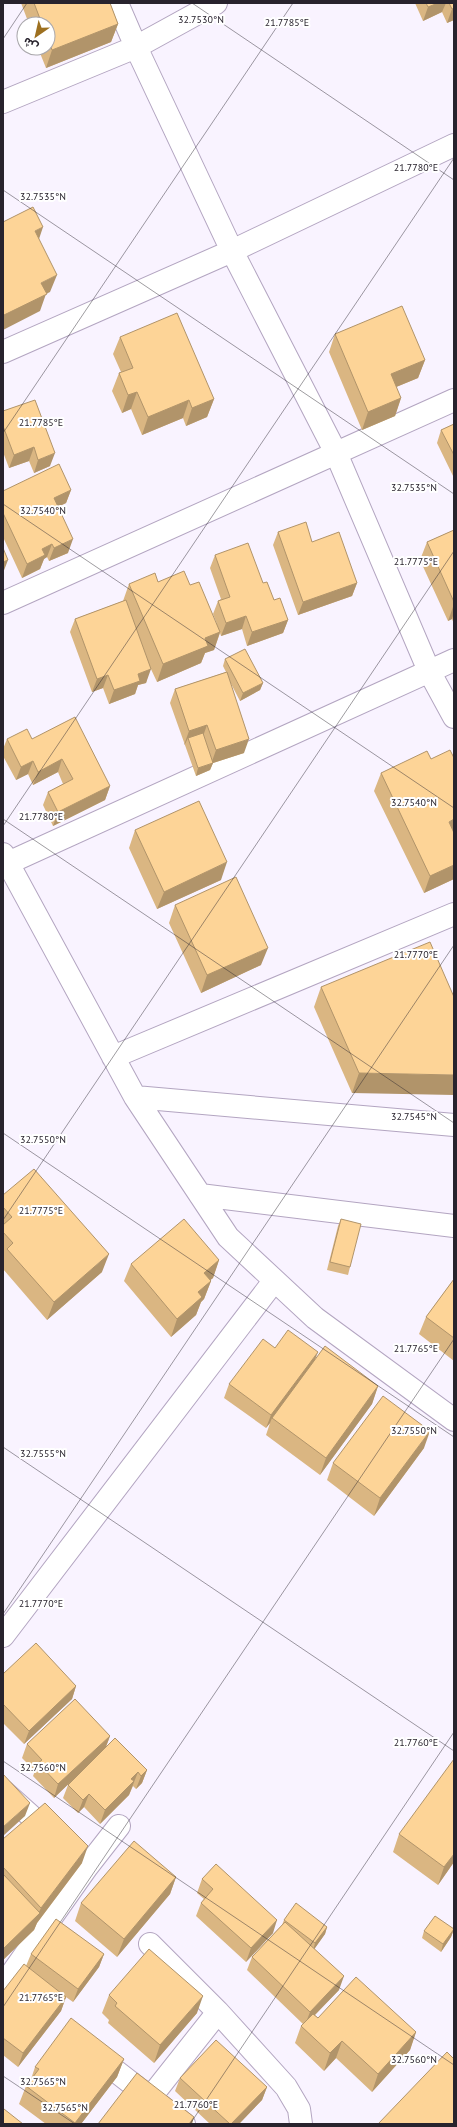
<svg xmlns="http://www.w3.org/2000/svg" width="457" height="2127" font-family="'PT Sans','Noto Sans Arabic',sans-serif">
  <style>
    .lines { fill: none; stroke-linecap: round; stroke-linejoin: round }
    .minor-casing { stroke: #b3a5c1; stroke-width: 24 }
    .minor { stroke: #fff; stroke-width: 22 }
    .wall { fill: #dab682 }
    .shaded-wall { fill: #b1946a }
    .building { fill: #fdd497; stroke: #b1946a }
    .ticks { fill: none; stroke: #28232d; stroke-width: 1; stroke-opacity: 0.45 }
    .ticks-label { font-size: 10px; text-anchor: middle; fill: #28232d; stroke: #fff; stroke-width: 4; stroke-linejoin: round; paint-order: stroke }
  </style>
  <rect width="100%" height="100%" fill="#f9f3ff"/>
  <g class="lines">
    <defs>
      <path id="minor" d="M117,3L136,47L232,251L336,453L429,671L454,717
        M3,102L136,47L216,3
        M3,352L232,251L454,145
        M3,603L454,400
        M3,854L135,1097L228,1237L315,1318L454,1420
        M8,863L454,660
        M113,1057L454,914
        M135,1097L454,1125
        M200,1195L454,1226
        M3,1636L274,1281
        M3,1791L52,1835
        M150,1944L218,2012L286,2087L299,2109L301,2124
        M3,1986L87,1867L119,1826
        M95,2055L184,2124
        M150,2098L218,2012"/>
    </defs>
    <!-- minor casing -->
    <use href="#minor" class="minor-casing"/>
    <!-- minor -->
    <use href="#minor" class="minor"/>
  </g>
  <!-- wall -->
  <path class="wall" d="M21,3H110L118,24L111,42L46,68L38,48H48V24H29Z
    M415,3H454V20L447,23L442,12L423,21Z
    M335,334L425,360L418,378L396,387L401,398L395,416L362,430L329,352Z
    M120,337L214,399L207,417L186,426L183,418L142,435L131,409L122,413L112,391L119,373L121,372L113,354Z
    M3,411L50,466L34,473L29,461L9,468L3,452Z
    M454,424V478L437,443L441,430Z
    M71,490L66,503L58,507L68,553L49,561L47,557L44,559L40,569L22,578L3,537V491Z
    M454,530V624L452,619L448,621L420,560L427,542Z
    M278,532L312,542L357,583L352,596L298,615L273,545Z
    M215,555L263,583L274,600L288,620L283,633L247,646L242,629L221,636L220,633L214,650L205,653L201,663L157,682L150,667L146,683L138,685L135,694L109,704L103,688L92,692L70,632L75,619L123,601L129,584L158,582L190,585L217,624L213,614L218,601L221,599L210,568Z
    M225,659L263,683L260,690L240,701L228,678L244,753L213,763L210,770L196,776L170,703L175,689L226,672L223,666Z
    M7,739H32L110,786L105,800L53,826L43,805L48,792L63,784L58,772L33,785L28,774L16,780L3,756V749Z
    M431,759L454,879L424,893L374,791L381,773Z
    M135,830L221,880L157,909L129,848Z
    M175,905L261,965L201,993L169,923Z
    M321,987L454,997L352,1093L314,1007Z
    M3,1195L102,1272L47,1320L3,1269V1260L4,1258L3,1257Z
    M341,1219L350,1267L348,1275L327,1270L338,1226Z
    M219,1260L213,1278L210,1280L211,1281L204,1299L201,1302L196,1315L171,1337L124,1281L131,1264Z
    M454,1279V1361L419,1334L426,1317Z
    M275,1348L315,1359L378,1386L372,1404L320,1475L266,1435L270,1423L266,1428L224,1398L229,1384Z
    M424,1448L374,1516L327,1480L333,1463Z
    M3,1674L76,1686L72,1699L24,1744L3,1723Z
    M110,1736L106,1747L147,1770L142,1783L136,1789L133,1786L129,1795L100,1824L84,1807L78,1813L63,1798L68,1785L78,1774L54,1798L33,1776L35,1771L22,1758L27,1744Z
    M399,1834L454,1862L438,1885L393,1852Z
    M3,1839L82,1863L37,1923L34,1930L3,1960Z
    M176,1877L170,1894L117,1957L75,1921L81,1903Z
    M202,1879L273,1933L246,1962L196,1916L201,1903L204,1899L197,1893Z
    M284,1920L327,1927L325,1934L314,1949L339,1990L315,2015L318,2018L416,2032L410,2050L372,2092L336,2058L324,2071L295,2043L301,2026L303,2024L247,1970L252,1957L282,1925Z
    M454,1929L451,1937L441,1952L422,1938L424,1931Z
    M31,1954H104L99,1967L73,2002L66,1997L61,2011L18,2067L3,2055V1991L26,1966Z
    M109,1995L197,2013L154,2063L108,2023L109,2020L102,2013Z
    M124,2059L117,2077L81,2124H46L19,2104L26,2086L31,2079L35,2067Z
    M180,2078L267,2087L262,2100L239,2124H210L175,2091Z"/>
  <!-- shaded-wall -->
  <path class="shaded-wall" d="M438,3H446L442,12L423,21L428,7Z
    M454,8V20L447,23L452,9Z
    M118,24L111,42L46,68L52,50Z
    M43,227L37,245L35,231Z
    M57,275L50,292L46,294L40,311L3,330V318L4,315L41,283Z
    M425,360L418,378L384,392L391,374Z
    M137,392L131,409L122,413L128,395Z
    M401,398L395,416L362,430L368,412Z
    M214,399L207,417L186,426L192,408Z
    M189,400L183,418L142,435L148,417Z
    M34,447L29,461L9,468L14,455Z
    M55,453L50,466L34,473L38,460Z
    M71,490L66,503L49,511L54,498Z
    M73,539L68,553L49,561L54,548Z
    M52,544L47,557L44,559L40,569L22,578L27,564L42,549Z
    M8,560L3,573V574V562Z
    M357,583L352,596L298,615L303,602Z
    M454,604V613L452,619L448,621Z
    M246,616L242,629L221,636L226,623Z
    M288,620L283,633L247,646L252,632Z
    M220,632L214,650L205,653L201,663L157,682L163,664L205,638Z
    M151,669L146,683L138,685L135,694L109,704L114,690L138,674Z
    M108,675L103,688L92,692L97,679Z
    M263,683L260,690L240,701L243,693Z
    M207,725L202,739L188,738L185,744L184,745L189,731Z
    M249,739L244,753L213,763L210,770L196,776L198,768L211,764L216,750Z
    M62,759L58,772L33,785L38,772Z
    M33,761L28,774L16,780L21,767Z
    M110,786L105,800L53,826L58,812Z
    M454,819V834L449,822Z
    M227,862L221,880L157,909L164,892Z
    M454,865V879L424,893L430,876Z
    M268,948L261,965L201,993L207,975Z
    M359,1073L454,1075V1095L352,1093Z
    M109,1254L102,1272L47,1320L54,1302Z
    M219,1260L213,1278L198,1290L204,1273Z
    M211,1281L204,1299L201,1302L196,1315L171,1337L177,1319L198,1292Z
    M318,1352L313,1365L272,1418L270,1423L266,1428L271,1415Z
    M378,1386L372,1404L320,1475L326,1458Z
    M430,1431L424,1448L374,1516L380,1498Z
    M76,1686L72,1699L24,1744L29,1731Z
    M110,1736L105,1749L54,1798L58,1784Z
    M147,1770L142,1783L136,1789L141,1776Z
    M138,1772L129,1795L100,1824L105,1810L131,1779Z
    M89,1794L84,1807L78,1813L83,1800Z
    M30,1803L25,1816L3,1836V1827Z
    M88,1846L82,1863L37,1923L34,1930L3,1960V1949L38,1914L41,1908Z
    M454,1854V1862L438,1885L444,1867Z
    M176,1877L170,1894L117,1957L124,1939Z
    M277,1920L273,1933L246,1962L251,1948Z
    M327,1927L325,1934L313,1951L315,1943Z
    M454,1929L451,1937L441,1952L443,1944Z
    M104,1954L99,1967L73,2002L78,1989Z
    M344,1976L339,1990L305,2025L310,2012Z
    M203,1996L197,2013L154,2063L160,2045Z
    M66,1997L61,2011L18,2067L23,2053Z
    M416,2032L410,2050L372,2092L378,2074Z
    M342,2041L336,2058L324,2071L330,2053Z
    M124,2059L117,2077L81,2124H74Z
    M267,2087L262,2100L239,2124H231Z
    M194,2117L192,2124H189Z"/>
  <!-- building -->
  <path class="building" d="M34,3H110L118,24L52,50L48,39V24H42Z
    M426,3H438L428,7Z
    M449,3H454V8L452,9Z
    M33,207L43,227L35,231L57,275L41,283L47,294L4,315L3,312V222Z
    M402,306L425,360L391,374L401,398L368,412L335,334Z
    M177,313L214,399L192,408L189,400L148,417L137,392L128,395L119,373L133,368L120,337Z
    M35,400L55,453L38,460L34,447L14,455L3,426V411Z
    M454,424V455L441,430Z
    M59,464L71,490L54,498L73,539L54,548L52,544L42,549L45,555L27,564L3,513V491Z
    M306,522L312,542L339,532L357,583L303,602L278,532Z
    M454,530V602L427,542Z
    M248,543L263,583L267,582L274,600L280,598L288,620L252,632L246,616L226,623L218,601L230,597L215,555Z
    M3,548L8,560L3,562Z
    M184,571L190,585L199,582L220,632L205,638L208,646L163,664L129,584L155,573L158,582Z
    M126,600L151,669L138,674L140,681L114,690L108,675L97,679L75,619Z
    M245,649L263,683L243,693L225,659Z
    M227,672L249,739L216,750L207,725L189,731L175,689Z
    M75,717L110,786L58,812L48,792L73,779L62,759L38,772L33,761L21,767L7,739L27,729L32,739Z
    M203,733L213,763L198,768L188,738Z
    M450,750L454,758V819L449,822L454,833V865L430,876L381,773L427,751L431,759Z
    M199,801L227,862L164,892L135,830Z
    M236,877L268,948L207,975L175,905Z
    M430,942L454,997V1075L359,1073L321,987Z
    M34,1169L109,1254L54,1302L7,1249L13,1243L3,1232V1225L12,1217L3,1207V1195Z
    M184,1219L219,1260L204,1273L211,1281L198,1292L202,1297L177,1319L131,1264Z
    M341,1219L361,1224L350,1267L330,1262Z
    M454,1279V1338L426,1317Z
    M288,1330L318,1352L271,1415L229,1384L263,1339L275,1348Z
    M325,1346L378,1386L326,1458L272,1418Z
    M383,1396L430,1431L380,1498L333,1463Z
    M36,1643L76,1686L29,1731L3,1704V1674Z
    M75,1699L110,1736L58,1784L38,1763L42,1760L27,1744Z
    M115,1738L147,1770L141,1776L138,1772L131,1779L134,1781L105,1810L89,1794L83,1800L68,1785Z
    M454,1759V1854L444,1867L399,1834Z
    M3,1774L30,1803L3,1827Z
    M45,1803L88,1846L41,1908L3,1867V1839Z
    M134,1841L176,1877L124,1939L81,1903Z
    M216,1864L277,1920L251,1948L201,1903L213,1889L202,1879Z
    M3,1874L40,1913L3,1949Z
    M296,1903L327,1927L315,1943L284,1920Z
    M435,1916L454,1929L443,1944L424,1931Z
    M56,1919L104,1954L78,1989L31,1954Z
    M285,1922L344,1976L310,2012L252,1957Z
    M149,1949L203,1996L160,2045L115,2006L117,2003L109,1995Z
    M24,1964L66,1997L23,2053L3,2038V1991Z
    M356,1977L416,2032L378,2074L342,2041L330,2053L301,2026L313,2014L318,2018Z
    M71,2018L124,2059L75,2123L26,2086L39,2069L35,2067Z
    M216,2040L267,2087L231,2124H230L180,2078Z
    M447,2052L454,2059V2124H378Z
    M137,2073L194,2117L189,2124H98Z
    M4,2109L23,2124H3V2110Z"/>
  <!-- ticks -->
  <path class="ticks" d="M192,3L454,180M3,39L27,3M3,190L454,494M3,433L293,3M3,504L454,808M3,819L454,1123M3,826L454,158M3,1133L454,1437M3,1220L454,551M3,1447L454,1751M3,1614L454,945M3,1761L454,2065M3,2007L454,1339M3,2076L75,2124M190,2124L454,1732"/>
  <g class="ticks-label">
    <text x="201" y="23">32.7530°N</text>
    <text x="287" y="26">21.7785°E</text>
    <text x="416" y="171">21.7780°E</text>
    <text x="43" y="200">32.7535°N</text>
    <text x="41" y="426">21.7785°E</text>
    <text x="414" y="491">32.7535°N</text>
    <text x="43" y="514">32.7540°N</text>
    <text x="416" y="565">21.7775°E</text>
    <text x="414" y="806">32.7540°N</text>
    <text x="41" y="820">21.7780°E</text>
    <text x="416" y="958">21.7770°E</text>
    <text x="414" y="1120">32.7545°N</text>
    <text x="43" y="1143">32.7550°N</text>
    <text x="41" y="1214">21.7775°E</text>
    <text x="416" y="1352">21.7765°E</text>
    <text x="414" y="1434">32.7550°N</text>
    <text x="43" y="1457">32.7555°N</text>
    <text x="41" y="1607">21.7770°E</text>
    <text x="416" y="1746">21.7760°E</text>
    <text x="43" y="1771">32.7560°N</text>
    <text x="41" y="2001">21.7765°E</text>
    <text x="414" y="2063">32.7560°N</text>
    <text x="43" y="2085">32.7565°N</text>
    <text x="196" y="2108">21.7760°E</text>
    <text x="65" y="2111">32.7565°N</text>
  </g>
  <!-- border -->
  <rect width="457" height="2127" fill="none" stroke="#28232d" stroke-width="8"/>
  <!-- north arrow -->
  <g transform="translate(36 36) rotate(214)"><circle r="19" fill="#ffffff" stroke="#a9a7ab"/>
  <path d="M0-3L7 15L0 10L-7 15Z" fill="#9d7020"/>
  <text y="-6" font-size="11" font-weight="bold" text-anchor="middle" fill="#28232d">ش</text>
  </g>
</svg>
